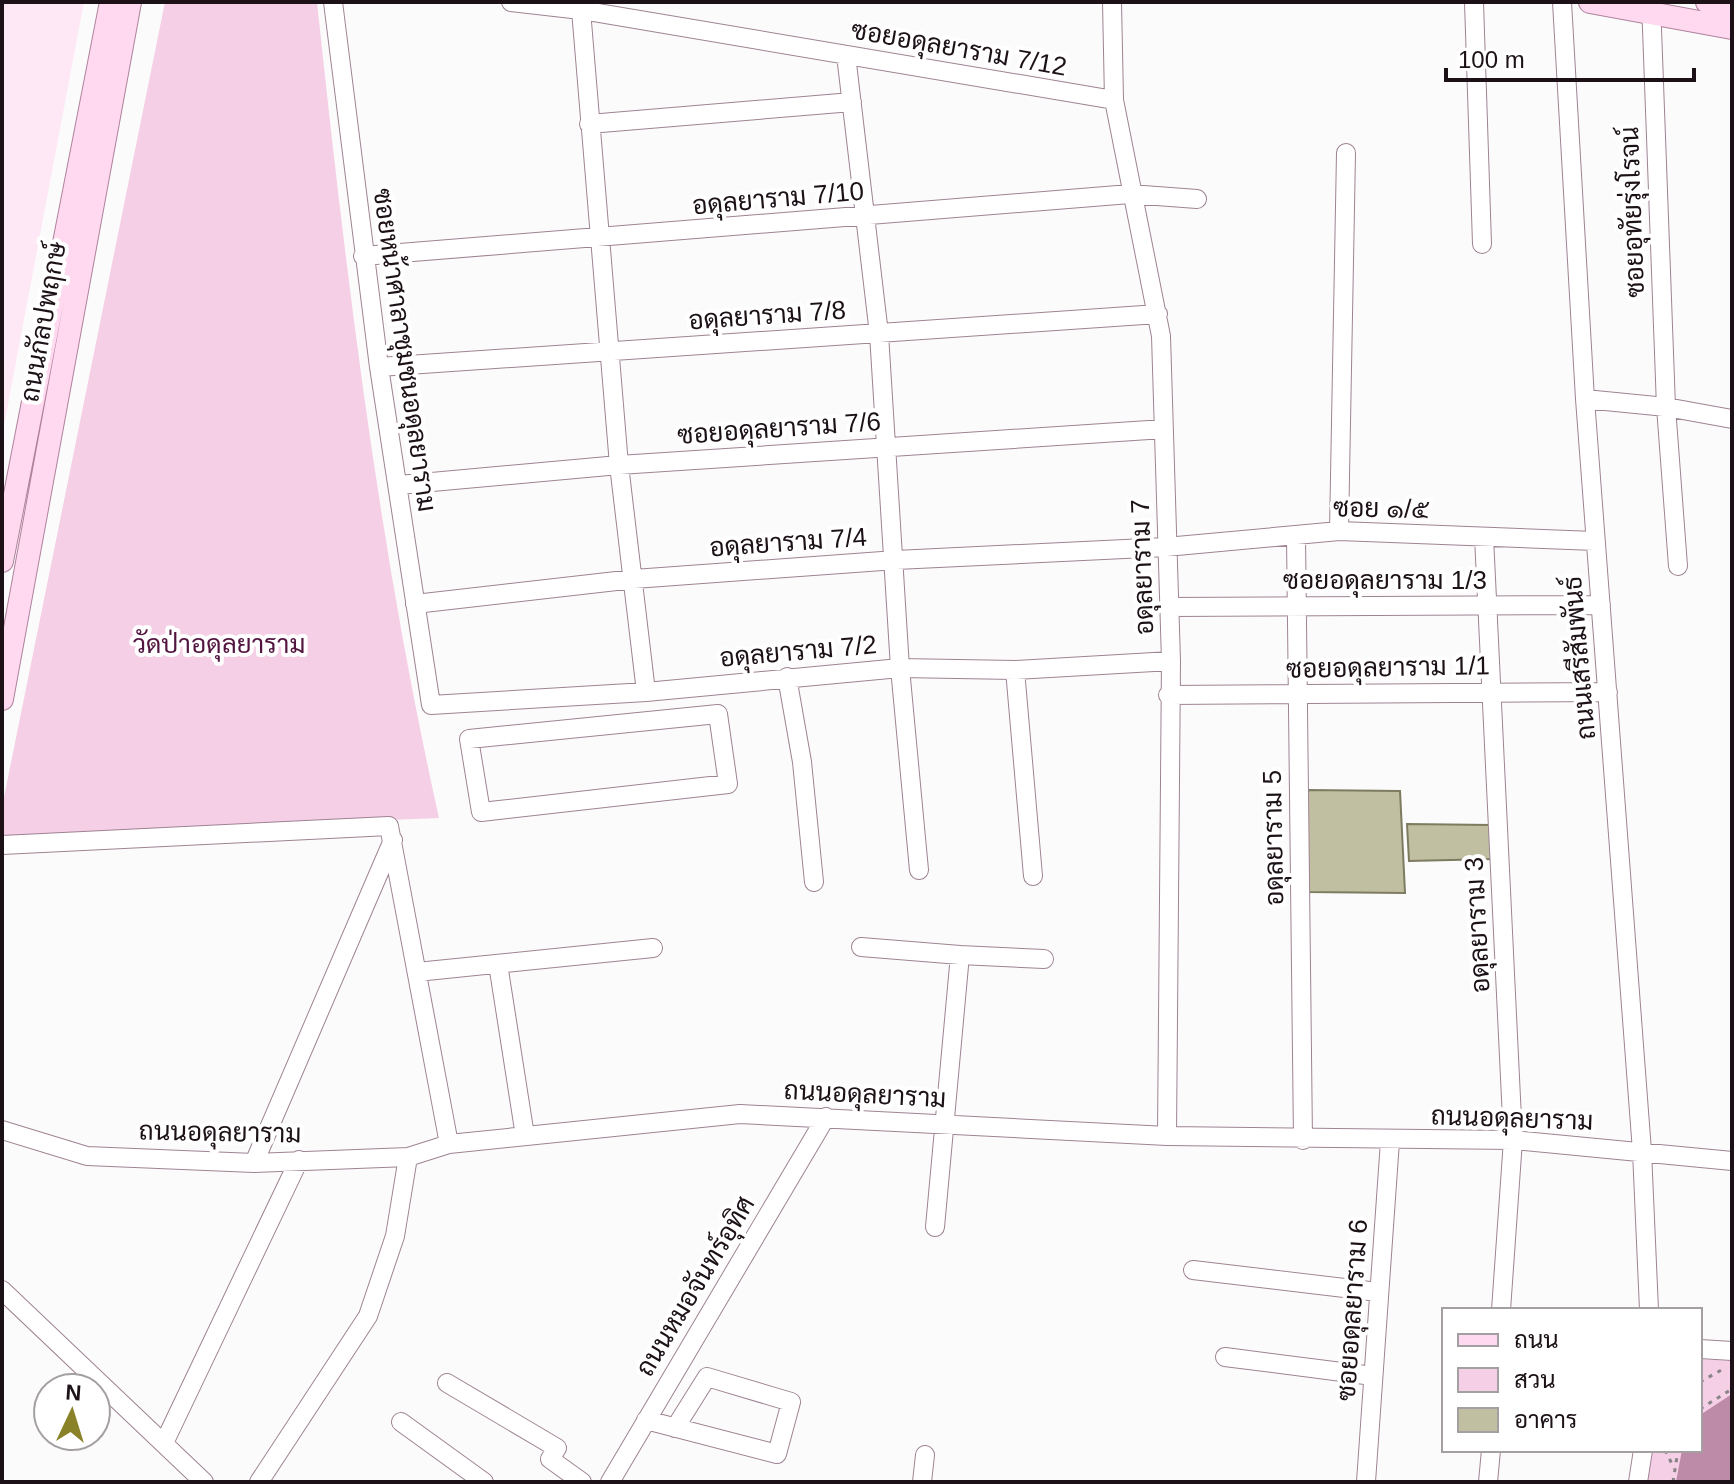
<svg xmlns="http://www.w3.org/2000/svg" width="1734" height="1484" font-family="Arial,Sarabun,sans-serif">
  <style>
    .built { fill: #ffe8f5 }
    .green { fill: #f5cfe5 }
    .water { fill: #bd8aa8 }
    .building { fill: #c1bfa1; stroke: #7d7b60; stroke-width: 2 }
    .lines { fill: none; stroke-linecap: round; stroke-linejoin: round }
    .minor-casing { stroke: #9e8393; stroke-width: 20 }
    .major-casing { stroke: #af829d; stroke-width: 24 }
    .path { stroke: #888386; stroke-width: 3; stroke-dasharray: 4 6; stroke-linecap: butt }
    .minor { stroke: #fff; stroke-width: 18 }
    .major { stroke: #ffd9ef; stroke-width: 22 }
    .labels { text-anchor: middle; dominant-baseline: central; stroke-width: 8; stroke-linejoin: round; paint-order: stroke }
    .street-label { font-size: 26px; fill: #1b1117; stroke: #fff }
    .park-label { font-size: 26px; fill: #52153f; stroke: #fff }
  </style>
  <rect width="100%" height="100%" fill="#fbfbfb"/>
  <!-- built -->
  <path class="built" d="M2,2H84L2,436Z"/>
  <!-- green -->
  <path class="green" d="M165,2H317C346,275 379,550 439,818L2,836V807Z
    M1700,1359L1732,1361V1482H1642L1648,1450H1700Z"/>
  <!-- water -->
  <path class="water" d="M1732,1394V1482H1676L1682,1450H1700V1415Z"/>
  <!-- building -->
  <path class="building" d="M1307,790L1400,791L1405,893L1308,892Z
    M1407,824L1491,825L1493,859L1409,861Z"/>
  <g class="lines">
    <defs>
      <path id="minor" d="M333,2L379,367L431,705L646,692L900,668L1015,670L1171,661
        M511,2L581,10L1114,100
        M1112,2L1114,100L1161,336L1171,661L1167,1136
        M1474,2L1482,244
        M1562,2L1585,399L1642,1151L1649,1310
        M1651,2L1666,407L1678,566
        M581,10L619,465L646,692
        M846,55L879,334L900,668L919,870
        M589,124L852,102
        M363,256L1130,194L1197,199
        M379,367L1158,314
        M1585,399L1666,407L1732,419
        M399,485L619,465L1164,429
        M1339,531L1346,153
        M1296,536L1303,1140
        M1484,537L1513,1140L1501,1310
        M415,604L634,579L896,560L1166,547L1339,531L1595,541
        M1169,607L1601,605
        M1015,670L1033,876
        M787,677L802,762L814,882
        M1168,695L1608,692
        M718,714L728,784L481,812L469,739Z
        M2,845L389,826L449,1144
        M861,947L960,955L935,1227
        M960,955L1044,959
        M498,964L525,1136
        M417,972L653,948
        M2,1130L87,1156L254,1163L408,1157L449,1144L740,1114L1167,1136L1513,1140L1732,1161
        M254,1163L393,840
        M1193,1270L1378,1292
        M2,1290L204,1482
        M1700,1349L1732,1351
        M1225,1357L1373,1376
        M447,1383L557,1448L550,1459L582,1482
        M646,1420L777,1454L791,1402L707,1377L675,1428
        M401,1422L484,1482
        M164,1443L299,1160
        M259,1482L368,1316L395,1236L408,1157
        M610,1482L826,1117
        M922,1482L925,1455
        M1366,1482L1390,1141
        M1488,1482L1491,1450
        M1638,1482L1643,1450"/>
      <path id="major" d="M1590,2L1732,28
        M1707,2L1732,7
        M2,561L111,2
        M2,699L130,2"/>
    </defs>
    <!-- minor casing -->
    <use href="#minor" class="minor-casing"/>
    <!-- major casing -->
    <use href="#major" class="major-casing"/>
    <!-- path -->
    <path class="path" d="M1700,1382L1725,1368
      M1700,1409L1732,1389
      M1665,1450L1674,1468
      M1673,1482L1678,1450"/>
    <!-- minor -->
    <use href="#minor" class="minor"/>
    <!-- major -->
    <use href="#major" class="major"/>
  </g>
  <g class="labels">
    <!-- street labels -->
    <g class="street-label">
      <text transform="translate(959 48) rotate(10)">ซอยอดุลยาราม 7/12</text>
      <text transform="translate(778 198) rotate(-5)">อดุลยาราม 7/10</text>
      <text transform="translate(1632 212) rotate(-92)">ซอยอุทัยรุ่งโรจน์</text>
      <text transform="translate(767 315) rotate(-4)">อดุลยาราม 7/8</text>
      <text transform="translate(43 322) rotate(-80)">ถนนกัลปพฤกษ์</text>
      <text transform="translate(405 350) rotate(82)">ซอยหน้าศาลาชุมชนอดุลยาราม</text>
      <text transform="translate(779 428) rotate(-4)">ซอยอดุลยาราม 7/6</text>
      <text transform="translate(1381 508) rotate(1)">ซอย ๑/๕</text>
      <text transform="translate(788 542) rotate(-4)">อดุลยาราม 7/4</text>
      <text transform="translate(1142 567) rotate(-92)">อดุลยาราม 7</text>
      <text x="1385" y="580">ซอยอดุลยาราม 1/3</text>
      <text transform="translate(798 651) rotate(-5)">อดุลยาราม 7/2</text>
      <text transform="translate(1579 658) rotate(-95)">ถนนเสรีสัมพันธ์</text>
      <text transform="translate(1388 667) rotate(-1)">ซอยอดุลยาราม 1/1</text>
      <text transform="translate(1273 838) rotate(-91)">อดุลยาราม 5</text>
      <text transform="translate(1477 925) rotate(-93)">อดุลยาราม 3</text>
      <text transform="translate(865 1094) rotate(3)">ถนนอดุลยาราม</text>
      <text transform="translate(1512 1118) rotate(2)">ถนนอดุลยาราม</text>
      <text transform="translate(220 1132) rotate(1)">ถนนอดุลยาราม</text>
      <text transform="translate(695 1286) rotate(-59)">ถนนหมอจันทร์อุทิศ</text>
      <text transform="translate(1352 1310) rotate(-86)">ซอยอดุลยาราม 6</text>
    </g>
    <!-- park labels -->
    <g class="park-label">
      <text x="219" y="644">วัดป่าอดุลยาราม</text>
    </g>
  </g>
  <!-- border -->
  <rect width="1734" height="1484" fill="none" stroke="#1b1117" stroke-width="8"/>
  <!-- legend -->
  <rect x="1442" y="1308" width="260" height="144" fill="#ffffff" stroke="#a4a0a2" stroke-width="2"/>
  <rect x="1458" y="1334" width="40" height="12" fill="#ffd9ef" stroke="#a4a0a2" stroke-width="2"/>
  <text x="1514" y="1348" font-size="24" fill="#1b1117">ถนน</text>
  <rect x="1458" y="1368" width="40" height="24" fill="#f5cfe5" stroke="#a4a0a2" stroke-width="2"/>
  <text x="1514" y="1388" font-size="24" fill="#1b1117">สวน</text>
  <rect x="1458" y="1408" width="40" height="24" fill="#c1bfa1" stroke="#a4a0a2" stroke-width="2"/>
  <text x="1514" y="1428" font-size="24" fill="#1b1117">อาคาร</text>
  <!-- north arrow -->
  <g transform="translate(72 1412) rotate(4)"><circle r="38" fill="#ffffff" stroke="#a4a0a2" stroke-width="2"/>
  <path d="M0-6L14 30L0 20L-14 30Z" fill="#8a8229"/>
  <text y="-12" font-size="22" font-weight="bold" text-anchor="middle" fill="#1b1117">N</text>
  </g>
  <!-- scale -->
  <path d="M1446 68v12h248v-12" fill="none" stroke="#1b1117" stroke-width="4"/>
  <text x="1458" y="68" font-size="24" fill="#1b1117" stroke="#ffffff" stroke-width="6" paint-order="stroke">100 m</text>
</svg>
